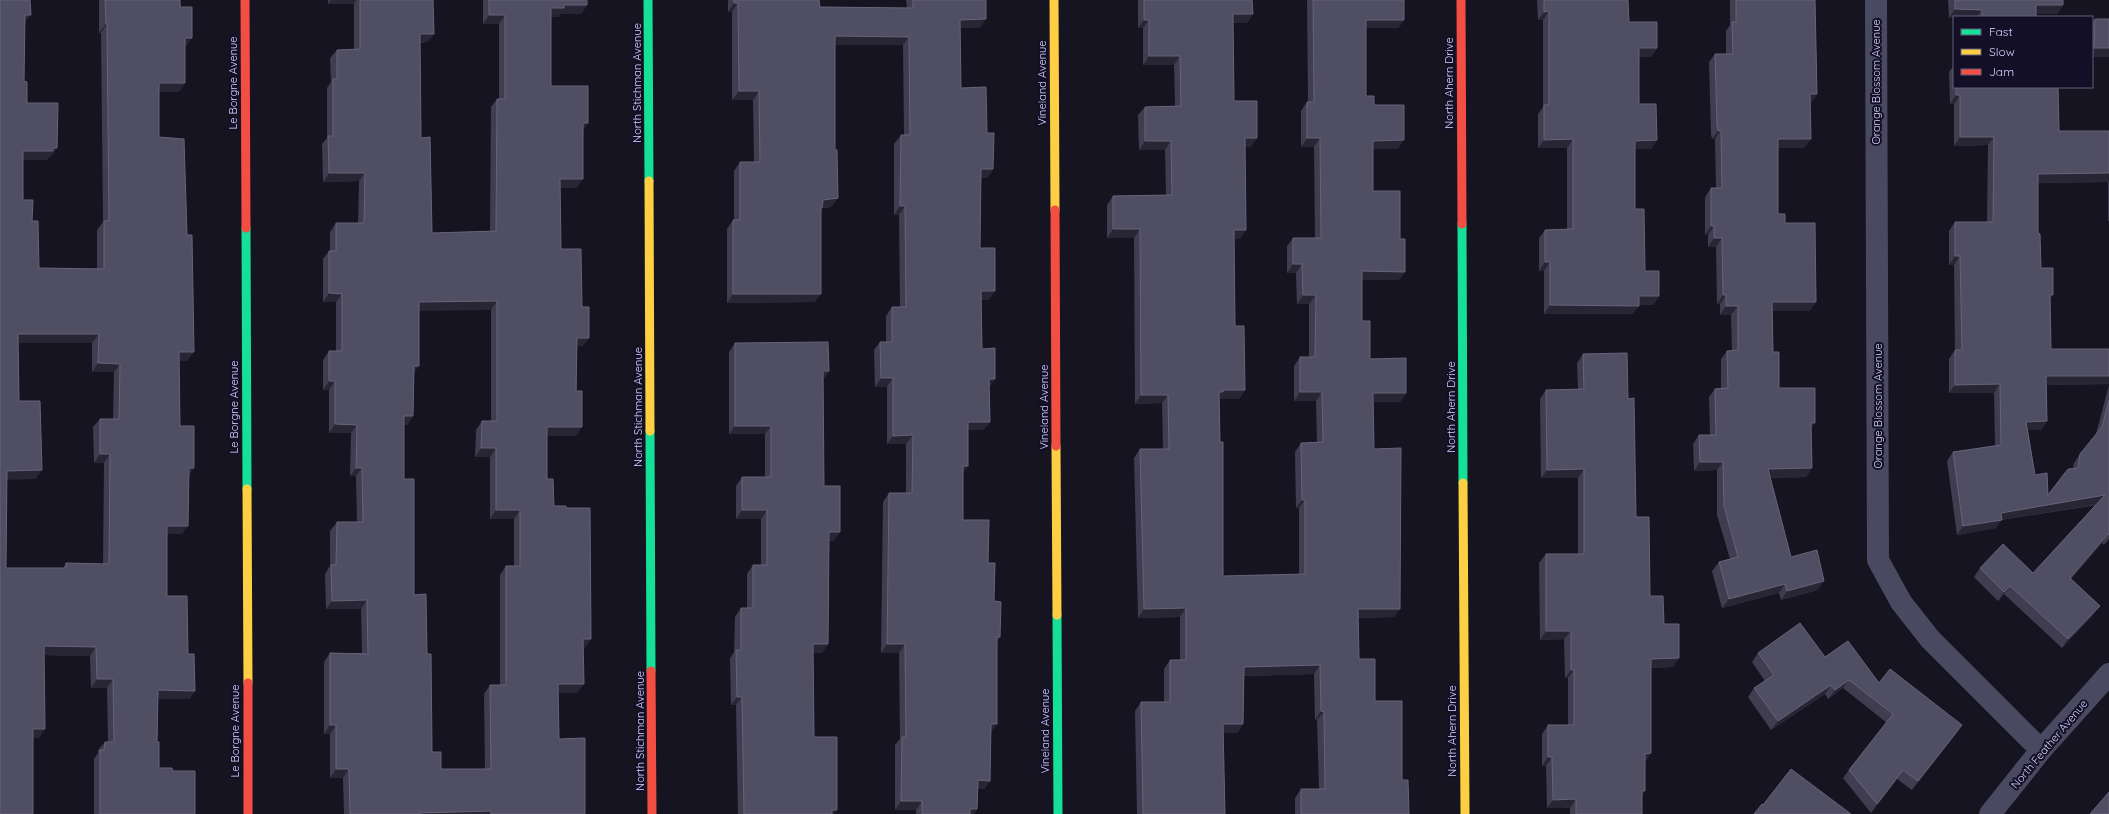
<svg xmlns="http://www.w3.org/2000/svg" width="2109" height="814" font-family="Quicksand,sans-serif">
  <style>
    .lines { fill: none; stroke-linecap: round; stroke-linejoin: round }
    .street { stroke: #4a4962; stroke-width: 22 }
    .fast { stroke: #16e098; stroke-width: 9 }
    .slow { stroke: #ffcf43; stroke-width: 9 }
    .jam { stroke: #f24e42; stroke-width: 9 }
    .wall { fill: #403d50; fill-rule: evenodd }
    .shaded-wall { fill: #282635 }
    .building { fill: #504e63; stroke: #66637b; fill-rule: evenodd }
    .labels { text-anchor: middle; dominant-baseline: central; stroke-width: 4; stroke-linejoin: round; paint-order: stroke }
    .street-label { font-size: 11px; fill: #d9d4ff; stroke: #130f26 }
  </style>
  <rect width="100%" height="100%" fill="#161421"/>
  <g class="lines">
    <!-- street -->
    <path class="street" d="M1876,0L1878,560L1901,602L1930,639L2041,750
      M1990,814L2041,750L2109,674"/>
    <!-- fast -->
    <path class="fast" d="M648,0L649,181
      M1462,224L1463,483
      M246,228L247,489
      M650,431L651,671
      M1057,615L1058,814"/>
    <!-- slow -->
    <path class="slow" d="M1054,0L1055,210
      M649,181L650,431
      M1056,446L1057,615
      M1463,483L1465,814
      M247,489L248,683"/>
    <!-- jam -->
    <path class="jam" d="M245,0L246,228
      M1461,0L1462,224
      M1055,210L1056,446
      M651,671L652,814
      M248,683V814"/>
  </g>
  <!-- wall -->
  <path class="wall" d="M0,0L25,23L24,81L27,103L51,157H49L47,160H23V200L32,221L39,268L97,269V230L103,222L101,33H99V0H180L186,46H185L179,92H159V137L187,361H179L180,426L189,476L182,534H167V596L188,654L195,691L189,699H158L157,742L159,768L173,771L195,814H94V759L98,753V750L105,742H108L107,688H91L90,656L44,655L39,738H33L0,814ZM18,343H92V372H114L113,419H100L93,427L94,463H104L103,564L66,563L63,568H6L7,479H36L19,401Z
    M328,0H433L434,34L427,42L420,43L421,138L432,233L490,231L491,107L497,99H499V24H483V0H587V5L581,14H560L558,17H551V86L588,123L583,130L577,188H560L561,249L582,307L583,346H577L576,436H547V479L554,506L585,648H583L577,693H558L559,739L585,814H344L343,778H330V734H324V662L330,653H362L361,609H326L325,574L330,566V531L337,522H357L356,476H350L351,433H329V390H323V360L329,351H336V302H323V259L329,251H330V232L336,223H358L359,181L323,182L322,144L327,138V88L331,82L330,58L337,50H354V4H328ZM419,310H491V421H482L476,430L475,457H490V519H514V566H506L500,575V685H490L484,694L485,769H441L432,752L427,654L414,595L404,479V425H407L413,416L414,373Z
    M728,0H819L820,7L907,8L906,0H986L980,28H960L961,88L987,133L993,169L987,178H981L980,248L989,300H981L982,349L989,388L990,422L983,430H968V466L963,472V520L988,563L1000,637L997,642L991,733L990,781L984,789H978L977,809L974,814H916V810H895V745L900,739L899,653H881L883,502L889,493H906V444H887V387H875L874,350L880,342H886V316L892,307H900L899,215H894V144L901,135H904L903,45H835V150L838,198L831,207L822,208L821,210L815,302L727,303V229L733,220H734V171L740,162H754L753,100H732V12H728Z
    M1138,0H1252L1253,14L1247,23H1233L1234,101L1251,147H1245L1240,239H1234L1235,326L1245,390L1239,399H1219L1220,442L1223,576L1299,575V508H1296L1295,452L1301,443H1317L1316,401H1294V366L1300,357H1309V304H1297L1296,273H1287V246L1293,238H1315L1314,147H1301V111L1307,102H1308L1307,0H1404V20L1398,28H1366V96L1374,105L1398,149H1373V191L1400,239L1405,272L1399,280H1362V321L1370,359L1406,393L1400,402H1373L1374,449L1394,617L1358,618L1359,659L1375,701L1402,780L1409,814H1295V798L1301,789H1319L1317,720H1315L1314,674L1244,676L1243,724L1237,733H1223L1225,814H1137L1135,711L1141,702H1164V669L1170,660H1180V617L1138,618L1134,458L1140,449H1163L1162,403L1135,404L1134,238H1107V205L1113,196L1166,195L1165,150H1139L1138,115L1145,107L1175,106L1174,65H1143V28H1138Z
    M1537,0H1628L1629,22L1657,48L1651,57H1639V104L1657,140L1651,149H1635V209L1645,271L1659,296L1653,305H1639L1633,314H1544V271H1539V238L1545,230L1567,229V148H1538V114L1543,107V20H1538Z
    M1730,0H1815L1817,94L1811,103H1810L1804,148H1778V214L1785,223L1810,311H1772L1773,352L1779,388L1811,428L1812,468L1806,477L1770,478L1791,557L1818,590L1781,600L1779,593L1722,608L1712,571L1719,562L1730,559L1717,515V470L1694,471L1693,444L1699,435H1710L1709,397L1715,389L1721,388V359L1727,351H1732L1731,315H1720V304H1717L1716,247H1708V235H1705V197L1711,188H1716L1715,139H1712L1711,134L1709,62L1715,54H1726V31L1730,25Z
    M1948,0H2063V5L2057,14H2036V17H1954V18H1949Z
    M2095,19H2109V57H2092V23Z
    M1954,65V87H2058L2059,131H2109V221H2108V182L2038,183V233L2041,268L2053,295L2050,299L2051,349L2109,384L2047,385V421L2041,430H2028L2035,475L2048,495L2073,468L2074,463L2080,454L2096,434L2109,385V539L2104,545L2102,543L2071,579L2093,615L2062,648L2004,594L1998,601L1974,577L1980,568L2033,573L2097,505L2001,520L1996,528L1957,535L1947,461L1953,452L1995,446L1994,393H1949V359L1955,350L1954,265H1949V231L1955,222H1987L1988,145L1954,146V104H1950L1949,72Z
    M735,343L829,371L823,380L824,486L834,541H829L828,644L822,653H813L814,737L834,814H738L736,705H731L730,658L734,652L735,617L741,608H747V574L753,565H761V519H736V486L742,477H765V434H729V352Z
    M1583,354L1628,399L1636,517L1650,596L1664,624L1673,667L1651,668V753L1645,762V791L1642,795V814H1570V808H1547L1546,766H1542V734L1548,725H1568V678H1565L1564,639L1540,640L1539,563L1546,554H1578V478H1541L1540,399L1546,390L1578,389L1577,363Z
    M1758,653L1825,657L1879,683L1956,734L1912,790L1897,779L1871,813L1843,778L1849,770L1887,723L1843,688L1828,699L1825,694L1771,730L1748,697L1754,688L1765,681L1752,662Z"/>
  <!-- shaded-wall -->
  <path class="shaded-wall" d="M331,0H356L354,4H328Z
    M734,3H738L732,12H728Z
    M564,5H587L581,14H560L558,17H545L551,8Z
    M2036,5H2063L2057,14H2030Z
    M1955,9L1982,10L1977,17H1954V18H1949Z
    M1549,11L1543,20H1538L1544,12Z
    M1233,14H1253L1247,23H1227Z
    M25,15H31L24,23Z
    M489,15H505L499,24H483Z
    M986,19L980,28H954L960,20Z
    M1144,20H1149L1143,28H1138Z
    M1366,20H1404L1398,28H1360Z
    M106,24H107L101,33H99Z
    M420,34H434L427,42L414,43Z
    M835,36L909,37L903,45H829Z
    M185,38H192L186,46H178Z
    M1639,48H1657L1651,57H1633Z
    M2094,48H2109V57H2092V51Z
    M1149,56H1180L1174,65H1143Z
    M159,83H185L179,92H153Z
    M739,91H759L753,100H732Z
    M1810,94H1817L1811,103H1804Z
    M1956,95H1960L1954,104H1950Z
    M583,123H588L582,132Z
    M1721,130L1715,139H1712L1718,131Z
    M1960,137H1994L1988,145L1954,146Z
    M1245,138H1257L1251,147H1239Z
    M1307,138H1320L1314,147H1301Z
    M1573,139L1567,148H1538L1544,140Z
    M1778,139H1811L1804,148H1772Z
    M1404,140L1398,149H1366L1373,141Z
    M1657,140L1651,149H1629L1635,141Z
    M1145,141H1171L1165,150H1139Z
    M53,148H57L51,157H49L47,160H17L23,151Z
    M981,169H993L987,178H975Z
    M329,173H365L359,181L323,182Z
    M2109,173V180L2108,182L2032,183L2038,174Z
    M560,179H583L577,188H554Z
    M838,198L831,207L816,208L823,200Z
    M900,206H905L899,215H894Z
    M1711,226H1714L1708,235H1705Z
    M1113,229H1140L1134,238H1107Z
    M1234,230H1246L1240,239H1228Z
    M1714,238H1722L1716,247H1708Z
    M1955,256H1960L1954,265H1949Z
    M1545,262H1550L1544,271H1539Z
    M1293,264H1302L1296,273H1287Z
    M1362,271L1405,272L1399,280H1356Z
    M981,291H995L989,300H975Z
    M329,293L342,294L336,302H323Z
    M733,294H821L815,302L727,303Z
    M1303,295H1316L1309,304H1297Z
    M1723,295H1726L1720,304H1717Z
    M2050,295H2053L2047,304Z
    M1639,296H1659L1653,305H1633Z
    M497,301L491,310L413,311L419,302Z
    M1772,302H1816L1810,311H1766Z
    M1550,305L1639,306L1633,314H1544Z
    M1726,306H1738L1731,315H1720Z
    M18,334H99L92,343H12Z
    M577,338H589L583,346H571Z
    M179,352H194L187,361H173Z
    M98,363L120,364L114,372H92Z
    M414,366H419L413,374Z
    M823,371H829L823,380Z
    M2046,376H2109V384L2040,385Z
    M881,378H893L887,387H875Z
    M989,379H995L989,388Z
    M329,381H335L329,390H323Z
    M2000,384L1994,393H1949L1955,385Z
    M1223,390H1245L1239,399H1219V392Z
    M1300,392H1322L1316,401H1294Z
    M1373,393H1406L1400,402H1367Z
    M1141,395H1168L1162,403L1135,404Z
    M404,416H413L407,425H397Z
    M2047,421L2041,430H2020L2026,422Z
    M968,422H990L983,430H962Z
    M1811,423H1815L1809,432Z
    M335,424L357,425L351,433H329Z
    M735,426H771L765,434H729Z
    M547,427H582L576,436H541Z
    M913,435L906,444H887L893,436Z
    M481,448H496L490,457H475Z
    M100,454H110L104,463H94Z
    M1700,462H1723L1717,470L1694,471Z
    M963,466H968L962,475Z
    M189,468H194L188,477Z
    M356,468H362L356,476H350Z
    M1812,468L1806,477L1762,478L1768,469Z
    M1584,469L1578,478H1541L1547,470Z
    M42,470L36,479L1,480L7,471Z
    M2105,495L2099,504L2001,520L1996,528L1957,535L1963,526L2001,513Z
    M1302,500H1305L1299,508H1296Z
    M496,510H520L514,519H490Z
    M742,510H767L761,519H736Z
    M167,526H188L182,534H161Z
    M829,532H840L834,541L822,540Z
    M2108,534L2102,543L2064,586L2070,578Z
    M1824,581L1818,590L1781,600L1787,591Z
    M1785,584L1779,593L1722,608L1729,599Z
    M2010,586L2004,594L1998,601L2004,592Z
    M367,600L361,609H326L332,601Z
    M2100,606L2093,615L2062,648L2068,639Z
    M1186,608L1180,617L1138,618L1144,609Z
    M1358,609H1400L1394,617L1352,618Z
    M1546,631H1571L1564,639L1540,640Z
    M997,637H1000L994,646Z
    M583,639H591L585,648H577Z
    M813,644H828L822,653H807Z
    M887,644H905L899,653H881Z
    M44,646L96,647L90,656L38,655Z
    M1679,658L1673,667L1645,668L1651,659Z
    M1320,665L1314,674L1237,676L1244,667Z
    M1571,670H1574L1568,678H1565Z
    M97,679H113L107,688H91Z
    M1849,680L1843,688L1828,699L1835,690Z
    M558,684H584L577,693H552Z
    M1831,685L1825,694L1771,730L1778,721Z
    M158,690L195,691L189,699H152Z
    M737,697H742L736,705H731Z
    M1321,711L1324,712L1317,720H1315Z
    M991,724H997L991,733Z
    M1223,724H1243L1237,733H1217Z
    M330,725H336L330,734H324Z
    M1962,725L1956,734L1912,790L1918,781Z
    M33,729H45L39,738H27Z
    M1651,753L1645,762H1638L1645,754Z
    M1548,757H1552L1546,766H1542Z
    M336,769H349L343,778H330Z
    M1903,770L1897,779L1871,813L1877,804Z
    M978,780L990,781L984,789H972Z
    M1642,791H1645L1639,800Z
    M1576,799L1570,808H1547L1553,800Z
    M901,801H922L916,810H895Z
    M970,809H977L974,814H967Z
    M832,810H837L834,814H829Z
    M491,811L489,814H419L420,813Z"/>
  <!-- building -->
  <path class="building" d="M0,0H30L31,15H25L24,81L27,82V103H58L57,148H53V151H23V200H33L32,221H38L39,268L104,269V221H109L107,24H106L105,0H180V7H192V38H185V83H159V137L184,139L187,235H192L194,352H179L180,426H194V468H189L188,526H167V596H187L188,654H194L195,691L158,690L157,742H159V768H172L173,771H195V814H100V750H104L105,742H114L113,679H97L96,647L44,646L45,729H33V814H0ZM18,334H99L98,363L120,364L119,419H100V454H110L109,564L66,563V568H6L7,471L42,470L40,401H19Z
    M360,0H433L434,34H420L421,138L430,137L432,233L496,231L497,99H505V15H489V0H587V5H564V8H551V86H588V123H583V179H560L561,249H581L582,307H589V338H577L576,391H582V427H547V479H553L554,506H566V508H590L591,639H583L584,684H558L559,739L585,738V814H491V811L420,813V814H350L349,769H336V725H330V653L368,654L367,600L332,601L331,565H336L337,522H363L362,468H356L357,425L335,424V381H329V351H342V294L329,293V251H336V223H364L365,173H329L328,136H333V79H337V50L360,49ZM497,301V421H482L481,448H496V510H520V566H506V685H490L491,769H441V752H432L431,654H427L426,594L414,595V479H404V416H413L414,366H419V302Z
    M734,0H819L820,7L913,8V0H986V19L960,20L961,88L986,87L987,133H994L993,169H981L980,248H995V291H981L982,349L995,348V379H989L990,422H968V466H963V520H989L988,563H995L994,601L1001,602L1000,637H997V724H991L990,781L978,780L977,809H970V814H922V801H901L902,737H906L905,644H887L889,493H912L913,435L893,436V378H881L880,342H892V307H906L905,206H900L901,135H910L909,37L835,36V150H837L838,198L823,200L822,208H821V294H733V220H740V162H760L759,91H739L738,3H734Z
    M1144,0H1252L1253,14H1233L1234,101H1257V138H1245L1246,230H1234L1235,326H1244L1245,390H1223V392H1219L1220,442H1223V576L1305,574V500H1302L1301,443L1323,442L1322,392H1300V357H1315L1316,295H1303L1302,264H1293V238H1321L1320,138H1307V102H1314L1313,0H1404V20H1366V96H1374V105H1404V140L1373,141V191H1400V239H1405V272L1362,271V321H1370V359L1406,358V393H1373L1374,449L1401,448L1400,609H1358L1359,659H1375V701H1402V780H1408L1409,814H1301V789H1325L1324,712L1321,711L1320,665L1244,667L1243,724H1223L1225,814H1143L1141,702H1170V660H1186V608L1144,609L1140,449H1169L1168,395H1141L1140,229H1113V196L1172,195L1171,141H1145V107L1181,106L1180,56H1149V20H1144Z
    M1544,0H1628L1629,22H1657V48H1639V104H1656L1657,140L1635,141V209H1644L1645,271H1659V296H1639V306L1550,305V262H1545V230L1573,229V139L1544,140V105H1549V11L1544,12Z
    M1736,0H1815L1817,94H1810L1811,139H1778V214H1785V223H1815L1816,302H1772L1773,352H1779V388H1815V423H1811L1812,468L1768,469L1791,557L1817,550L1824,581L1787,591L1785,584L1729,599L1719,562L1738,557L1724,506L1723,462H1700L1699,435H1716L1715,389L1728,388L1727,351L1738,350V306H1726V295H1723L1722,238H1714V226H1711V188H1722L1721,130L1718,131L1717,125L1715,54H1733L1732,22H1736Z
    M1955,0H2063V5H2036V17H1982V10L1955,9Z
    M2095,19H2109V48H2094Z
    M1956,87H2058L2059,131H2109V173L2038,174V233L2040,234L2041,268H2053V295H2050L2051,349H2109V376H2046L2047,421L2026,422L2035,475L2047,473L2048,495L2068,469L2078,468L2080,454L2102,427L2109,400V535L2108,534L2070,578L2100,606L2068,639L2010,586L2004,592L1980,568L2003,544L2033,573L2105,495L2001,513L2002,520L1963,526L1953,452L2001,445L2000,384L1955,385V350H1962L1960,256H1955V222H1993L1994,137H1960V95H1956Z
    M828,342L829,371H823L824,486H840V532H829L828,644H813L814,737H837V810H832V814H744L742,697H737L736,650H741V608H753V565H767V510H742V477H771V426H735V343Z
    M1627,353L1628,399L1634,398L1636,517H1649L1650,596H1663L1664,624H1679V658L1651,659V753L1645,754V791H1642V814H1576V799L1553,800L1552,757H1548V725H1574V670H1571V631H1546V554H1584V469L1547,470L1546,390L1584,389L1583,354Z
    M1800,623L1825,657L1848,641L1879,683L1890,669L1962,725L1918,781L1903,770L1877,804L1849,770L1893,714L1849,680L1835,690L1831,685L1778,721L1754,688L1774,675L1758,653Z
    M1791,769L1851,814H1754L1762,804L1763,805Z
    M2109,792V814H2090Z"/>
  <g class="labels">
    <!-- street labels -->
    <g class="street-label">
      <text transform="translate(1876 82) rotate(-90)">Orange Blossom Avenue</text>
      <text transform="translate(233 83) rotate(-90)">Le Borgne Avenue</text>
      <text transform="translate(637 83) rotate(-90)">North Stichman Avenue</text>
      <text transform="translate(1042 83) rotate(-90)">Vineland Avenue</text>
      <text transform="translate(1449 83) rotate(-90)">North Ahern Drive</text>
      <text transform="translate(1878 406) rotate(-90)">Orange Blossom Avenue</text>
      <text transform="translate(234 407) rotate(-90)">Le Borgne Avenue</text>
      <text transform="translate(638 407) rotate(-90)">North Stichman Avenue</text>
      <text transform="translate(1044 407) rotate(-90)">Vineland Avenue</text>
      <text transform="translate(1451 407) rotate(-90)">North Ahern Drive</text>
      <text transform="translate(235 731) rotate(-90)">Le Borgne Avenue</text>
      <text transform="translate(640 731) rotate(-90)">North Stichman Avenue</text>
      <text transform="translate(1045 731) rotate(-90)">Vineland Avenue</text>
      <text transform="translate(1452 731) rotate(-90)">North Ahern Drive</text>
      <text transform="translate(2049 744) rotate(-50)">North Feather Avenue</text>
    </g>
  </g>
  <!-- legend -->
  <rect x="1953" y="16" width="140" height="72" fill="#130f26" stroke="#625e7d"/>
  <rect x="1961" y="29" width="20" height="6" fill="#16e098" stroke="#625e7d"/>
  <text x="1989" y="36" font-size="12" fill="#d9d4ff">Fast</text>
  <rect x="1961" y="49" width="20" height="6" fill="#ffcf43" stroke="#625e7d"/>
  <text x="1989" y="56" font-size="12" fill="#d9d4ff">Slow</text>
  <rect x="1961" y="69" width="20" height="6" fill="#f24e42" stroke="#625e7d"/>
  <text x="1989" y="76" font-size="12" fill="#d9d4ff">Jam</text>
</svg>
